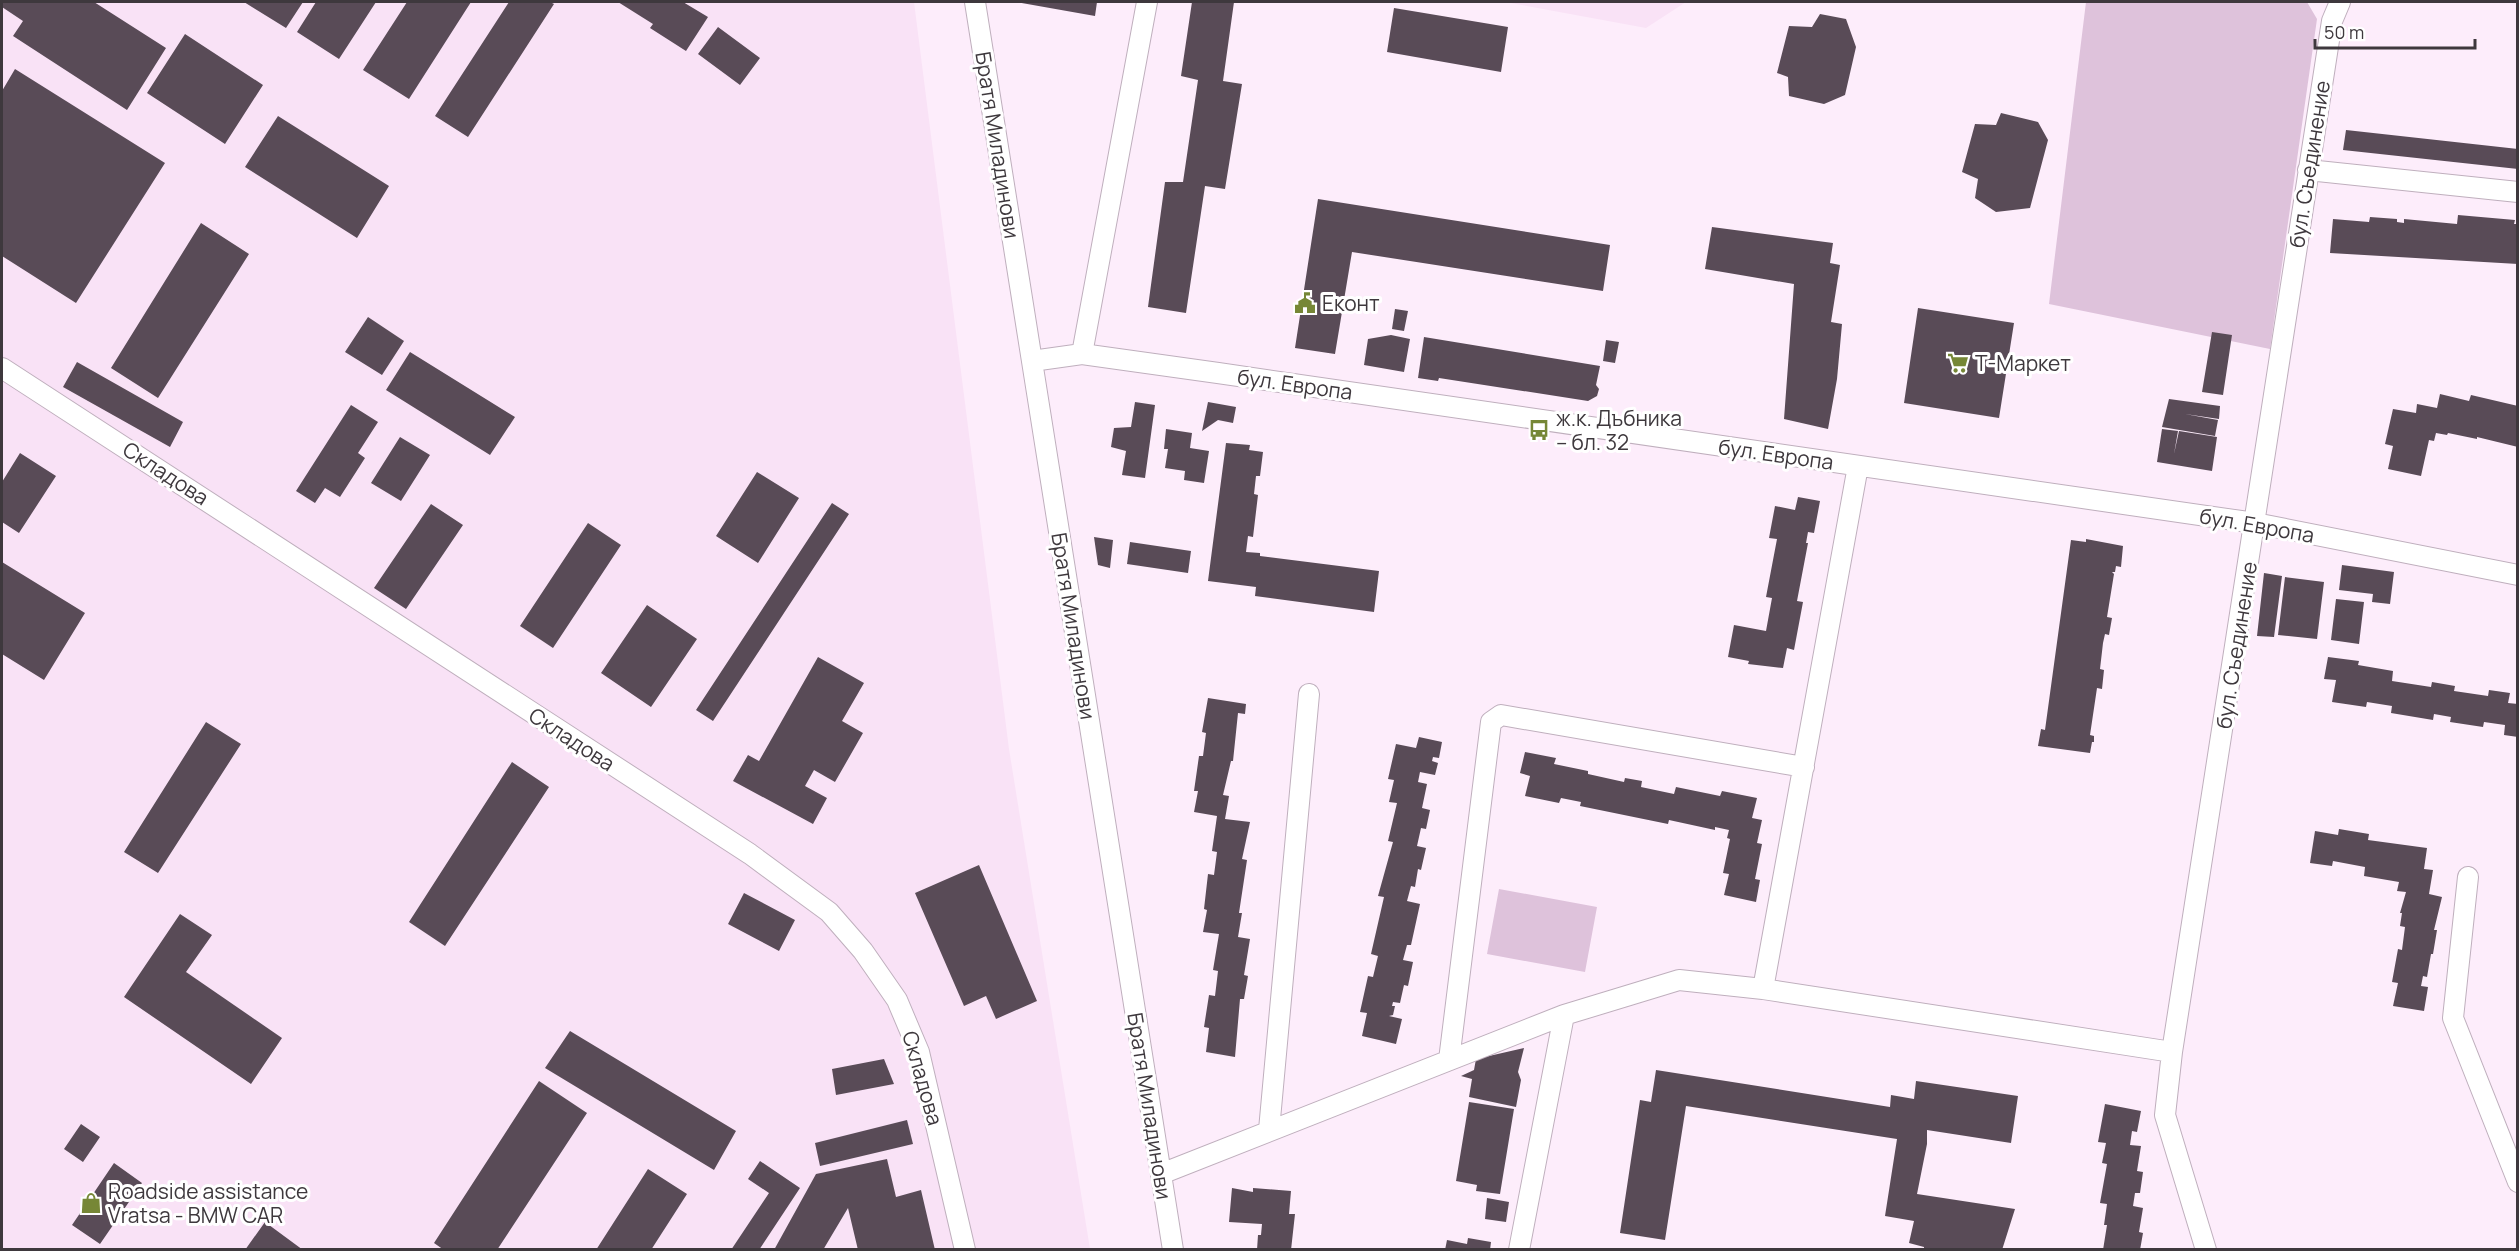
<svg xmlns="http://www.w3.org/2000/svg" width="2519" height="1251" font-family="Manrope,sans-serif">
  <style>
    .built { fill: #f9e2f6 }
    .green { fill: #dec2db }
    .building { fill: #594b57 }
    .lines { fill: none; stroke-linecap: round; stroke-linejoin: round }
    .minor-casing { stroke: #bfafbd; stroke-width: 22 }
    .minor { stroke: #fff; stroke-width: 20 }
    .labels { text-anchor: middle; dominant-baseline: central; stroke-width: 6; stroke-linejoin: round; paint-order: stroke }
    .street-label { font-size: 21px; fill: #3e383d; stroke: #fff }
    .poi-label { font-size: 21px; fill: #3e383d; stroke: #fff; text-anchor: start }
  </style>
  <rect width="100%" height="100%" fill="#fdedfb"/>
  <!-- built -->
  <path class="built" d="M2,2H914L1009,749L1090,1249L2,1250Z
    M1505,2H1686L1646,28Z"/>
  <!-- green -->
  <path class="green" d="M2086,2H2307L2317,19L2270,349L2049,304Z
    M1499,889L1597,907L1585,972L1487,954Z"/>
  <!-- building -->
  <path class="building" d="M2,2H94L166,48L127,110L13,36L23,21L2,7Z
    M244,2H303L286,28Z
    M316,2H376L339,59L297,32Z
    M407,2H471L409,99L363,70Z
    M509,2H550L554,4L468,137L435,116Z
    M618,2H683L708,17L686,51L650,28L653,24Z
    M1016,2H1097L1095,16Z
    M1192,2H1234L1223,81L1242,84L1225,189L1205,186L1186,313L1148,307L1165,182H1183L1198,80L1181,76Z
    M1394,8L1508,27L1501,72L1387,52Z
    M1820,14L1846,19L1856,47L1845,95L1824,104L1789,96L1788,77L1777,73L1789,26L1812,27Z
    M718,27L760,58L740,85L698,54Z
    M185,34L263,85L225,144L147,93Z
    M15,69L165,163L76,303L2,256V91Z
    M2001,113L2038,122L2048,140L2030,208L1996,212L1975,198L1978,179L1962,172L1975,124L1996,125Z
    M278,116L389,186L357,238L245,167Z
    M2346,130L2518,149V169L2343,150Z
    M1318,199L1610,245L1603,291L1352,252L1335,354L1295,348Z
    M2458,215L2515,220L2514,224H2518V264L2330,253L2333,219L2369,222L2370,217L2397,219V222L2404,223V219L2457,224Z
    M201,223L249,254L158,398L111,368Z
    M1712,227L1833,243L1830,263L1840,265L1831,322L1842,324L1837,379L1828,429L1784,419L1794,284L1705,269Z
    M1918,308L2014,323L1999,418L1904,403Z
    M1395,309L1408,311L1404,331L1392,329Z
    M368,317L404,341L382,375L345,352Z
    M2212,332L2232,335L2223,395L2202,392Z
    M1391,335L1410,339L1404,372L1364,365L1368,339Z
    M1424,337L1600,366L1596,385L1599,389L1597,396L1588,401L1439,378L1438,381L1418,378Z
    M1606,340L1619,342L1615,363L1603,361Z
    M410,352L515,417L490,455L386,390Z
    M77,362L183,422L170,447L63,387Z
    M2440,394L2469,401L2471,395L2518,406V447L2477,437V439L2448,433L2447,435L2436,433L2434,441L2429,440L2421,476L2388,469L2393,446L2385,444L2393,409L2416,413L2417,404L2437,408Z
    M2169,399L2220,406L2219,419L2185,414L2218,420L2215,436L2162,427Z
    M1135,402L1155,405L1145,478L1122,475L1126,451L1111,447L1114,428L1131,427Z
    M1208,402L1236,407L1233,423L1218,420L1202,431Z
    M351,405L378,422L358,453L365,458L340,497L325,488L315,503L296,491Z
    M1166,429L1192,433L1190,448L1209,451L1204,483L1184,480L1185,471L1165,468L1168,449H1164Z
    M2162,429L2178,431L2174,454L2179,431L2217,437L2212,471L2157,462Z
    M400,437L430,455L401,501L371,483Z
    M1226,443L1250,445L1249,450L1263,452L1260,476H1256L1254,494L1258,495L1253,537L1248,536L1246,552L1260,553V556L1379,571L1374,612L1255,596L1256,587L1208,581Z
    M20,453L56,476L19,533L2,522V482Z
    M757,472L799,498L758,563L716,536Z
    M1798,497L1820,501L1814,533L1808,532L1806,543H1808L1797,601L1803,602L1794,650L1787,648L1783,668L1748,664L1749,661L1728,657L1734,625L1766,631L1772,598L1766,597L1777,539L1769,538L1775,506L1795,510Z
    M832,503L849,514L713,721L696,710Z
    M431,504L463,525L406,609L374,588Z
    M588,523L621,545L553,648L520,626Z
    M1094,537L1113,540L1110,568L1098,565Z
    M2086,539L2123,546L2121,567L2116,566L2115,572H2112L2114,574L2107,617L2112,618L2109,635L2105,634L2103,643L2100,669L2104,670L2102,689L2097,688L2090,735L2094,736V742H2092L2090,753L2038,746L2041,729L2045,730L2071,540L2086,542Z
    M1130,542L1191,551L1188,573L1127,564Z
    M2,562L85,613L44,680L2,654Z
    M2342,565L2394,572L2390,604L2372,602L2373,594L2339,590Z
    M2264,573L2282,576L2274,637L2257,636Z
    M2285,577L2324,582L2317,639L2278,635Z
    M2336,599L2364,602L2359,644L2331,640Z
    M647,605L697,639L651,707L601,673Z
    M818,657L864,683L842,721L863,733L835,782L814,770L805,786L827,798L813,824L733,781L748,755L759,761Z
    M2328,657L2359,661L2358,665L2393,671L2392,681L2431,687L2432,682L2455,686L2454,691L2488,696L2489,690L2510,693L2508,703L2518,704V737L2504,735L2505,725L2484,722L2483,727L2450,722L2451,717L2434,714L2433,720L2391,713L2392,706L2367,702L2366,707L2332,702L2336,680L2324,679Z
    M1208,698L1246,704L1245,714L1238,713L1233,761H1231L1223,795L1229,796L1225,819L1250,822L1242,859L1247,860L1239,913H1242L1238,937L1250,939L1244,975L1248,976L1244,999H1240L1235,1057L1206,1052L1209,1028L1204,1027L1209,995L1215,996L1218,971L1213,970L1219,934L1203,932L1207,910L1204,909L1208,874L1214,875L1217,852L1212,851L1217,816L1194,812L1198,791H1194L1199,756H1203L1206,733L1202,732Z
    M206,722L241,744L158,873L124,852Z
    M1419,737L1442,742L1439,758L1433,757L1432,761L1438,763L1435,775L1420,772L1418,782L1427,784L1422,808L1430,810L1426,829L1421,828L1417,846L1426,848L1421,870L1418,869L1415,887L1411,886L1407,901L1420,904L1411,945H1407L1403,960L1413,962L1408,986L1404,985L1400,1003L1393,1002L1392,1006H1395L1393,1015L1389,1016L1402,1019L1396,1044L1362,1036L1367,1013L1360,1012L1368,976L1373,977L1378,956L1371,954L1384,897L1378,896L1393,842L1388,841L1397,803L1389,802L1394,780L1388,779L1396,744L1416,748Z
    M1525,752L1556,758L1554,764L1588,771V774L1624,782L1625,778L1642,781L1641,787L1674,794L1676,787L1720,796L1722,791L1757,798L1752,818L1762,820L1757,843L1762,844L1755,879L1760,880L1756,902L1724,895L1729,874L1723,873L1730,839L1727,838L1729,830L1715,827V830L1669,820L1668,824L1580,806L1581,802L1561,798L1559,803L1525,796L1530,776L1520,773Z
    M512,762L549,787L445,946L409,922Z
    M2339,829L2369,834L2368,840L2427,848L2424,869L2433,870L2429,894L2442,897L2434,930H2437L2433,954H2431L2427,977L2423,976L2421,986L2428,987L2424,1011L2393,1006L2398,983L2392,982L2398,949L2402,950L2405,927L2400,926L2402,913H2400L2406,892L2397,891L2399,882L2364,876L2365,867L2333,861L2332,866L2310,863L2315,831L2338,835Z
    M979,865L1037,1001L996,1019L986,996L964,1006L915,893Z
    M744,893L795,920L779,951L728,924Z
    M180,914L212,935L186,972L282,1038L251,1084L124,997Z
    M570,1031L736,1131L714,1170L545,1068Z
    M1524,1048L1518,1072L1521,1080L1516,1107L1469,1097L1472,1079L1461,1076L1474,1070L1476,1059Z
    M884,1059L894,1084L836,1095L832,1069Z
    M1656,1070L1890,1107L1891,1095L1914,1099L1916,1081L2018,1096L2011,1143L1927,1130V1144L1917,1194L2015,1209L2002,1250H1924V1247L1909,1243L1914,1221L1885,1216L1897,1139L1686,1106L1665,1240L1620,1233L1640,1100L1651,1102Z
    M539,1081L587,1113L497,1250H444L434,1243Z
    M1469,1102L1514,1109L1500,1194L1476,1191L1477,1185L1456,1181Z
    M2105,1104L2141,1111L2137,1132L2132,1131L2130,1145L2141,1146L2137,1171L2143,1172L2140,1193H2135L2133,1206L2143,1208L2139,1232L2143,1233L2140,1250H2103L2107,1225H2104L2107,1204L2100,1203L2107,1164L2102,1163L2106,1143L2098,1142Z
    M907,1120L913,1144L820,1166L815,1143Z
    M81,1124L100,1137L83,1162L64,1149Z
    M887,1159L896,1197L921,1190L935,1250H858L848,1208L823,1250H774L816,1174Z
    M760,1161L800,1188L759,1250H731L769,1193L748,1179Z
    M114,1163L142,1183L100,1244L72,1225Z
    M648,1169L687,1194L651,1250H596Z
    M1232,1188L1253,1192V1188L1291,1191L1289,1214H1295L1291,1250H1257L1258,1235H1261L1262,1224L1229,1222Z
    M1487,1198L1509,1202L1506,1222L1485,1219Z
    M265,1222L303,1250H245Z
    M1468,1238L1491,1242L1490,1250H1445L1447,1240L1467,1244Z"/>
  <g class="lines">
    <defs>
      <path id="minor" d="M975,2L1173,1250
        M2308,170L2518,192
        M1082,354L1147,2
        M1032,361L1082,354L1218,373L2255,523L2518,575
        M2,368L750,854L829,912L863,951L897,1000L919,1052L965,1250
        M2468,877L2453,1018L2518,1182
        M1763,989L1858,466
        M1449,1060L1491,722L1501,715L1804,767
        M1269,1130L1309,694
        M1161,1174L1564,1015L1679,980L1763,989L2172,1052
        M1519,1250L1564,1015
        M2206,1250L2165,1115L2172,1052L2332,21L2340,2"/>
    </defs>
    <!-- minor casing -->
    <use href="#minor" class="minor-casing"/>
    <!-- minor -->
    <use href="#minor" class="minor"/>
  </g>
  <!-- icons -->
  <defs>
    <symbol id="civic-bare" viewBox="-9 -9 18 18"><path d="M-.6-6.5H3V-4.5H.6V-3L4-1V1h2V6H-6V1h2V-1L-.6-3ZM-1.2 2.5V6h2.4V2.5Z" fill="#768736" stroke="#fff" stroke-width="2.5" paint-order="stroke"/></symbol>
    <symbol id="supermarket-bare" viewBox="-9 -9 18 18"><path d="M-6-5.5h2.5l.6 2H6L4.5 2H-2.5L-4.4-4H-6ZM-1.5 3.2a1.3 1.3 0 1 0 .1 0ZM3 3.2a1.3 1.3 0 1 0 .1 0Z" fill="#768736" stroke="#fff" stroke-width="2.5" paint-order="stroke"/></symbol>
    <symbol id="bus-bare" viewBox="-9 -9 18 18"><path d="M-5-6H5V4H4V6H2V4H-2V6H-4V4H-5ZM-3.5-4V0h7V-4ZM-3.5 1.2v1.5H-2V1.2ZM2 1.2v1.5H3.5V1.2Z" fill="#768736" stroke="#fff" stroke-width="2.5" paint-order="stroke"/></symbol>
    <symbol id="shop-bare" viewBox="-9 -9 18 18"><path d="M-5-2.5h2.3a2.7 3.5 0 0 1 5.4 0H5L5.5 6h-11ZM-1.5-2.5h3a1.5 2.3 0 0 0-3 0Z" fill="#768736" stroke="#fff" stroke-width="2.5" paint-order="stroke"/></symbol>
  </defs>
  <g fill-rule="evenodd">
    <use href="#civic-bare" x="1290" y="288" width="30" height="30"/>
    <use href="#supermarket-bare" x="1943" y="348" width="30" height="30"/>
    <use href="#bus-bare" x="1524" y="415" width="30" height="30"/>
    <use href="#shop-bare" x="76" y="1188" width="30" height="30"/>
  </g>
  <g class="labels">
    <!-- street labels -->
    <g class="street-label">
      <text transform="translate(998 145) rotate(81)">Братя Миладинови</text>
      <text transform="translate(2309 164) rotate(-81)">бул. Съединение</text>
      <text transform="translate(1295 384) rotate(8)">бул. Европа</text>
      <text transform="translate(1776 454) rotate(8)">бул. Европа</text>
      <text transform="translate(166 473) rotate(33)">Складова</text>
      <text transform="translate(2257 525) rotate(10)">бул. Европа</text>
      <text transform="translate(1074 626) rotate(81)">Братя Миладинови</text>
      <text transform="translate(2236 645) rotate(-81)">бул. Съединение</text>
      <text transform="translate(572 739) rotate(33)">Складова</text>
      <text transform="translate(923 1078) rotate(74)">Складова</text>
      <text transform="translate(1150 1106) rotate(81)">Братя Миладинови</text>
    </g>
    <!-- poi labels -->
    <g class="poi-label">
      <text x="1322" y="303">Еконт</text>
      <text x="1975" y="363">Т-Маркет</text>
      <text x="1556" y="418">ж.к. Дъбника<tspan x="1556" dy="24">– бл. 32</tspan></text>
      <text x="108" y="1191">Roadside assistance<tspan x="108" dy="24">Vratsa - BMW CAR</tspan></text>
    </g>
  </g>
  <!-- border -->
  <rect width="2519" height="1251" fill="none" stroke="#3e383d" stroke-width="6"/>
  <!-- scale -->
  <path d="M2315 39v9h160v-9" fill="none" stroke="#3e383d" stroke-width="3"/>
  <text x="2324" y="39" font-size="18" fill="#3e383d" stroke="#ffffff" stroke-width="4.5" paint-order="stroke">50 m</text>
</svg>
